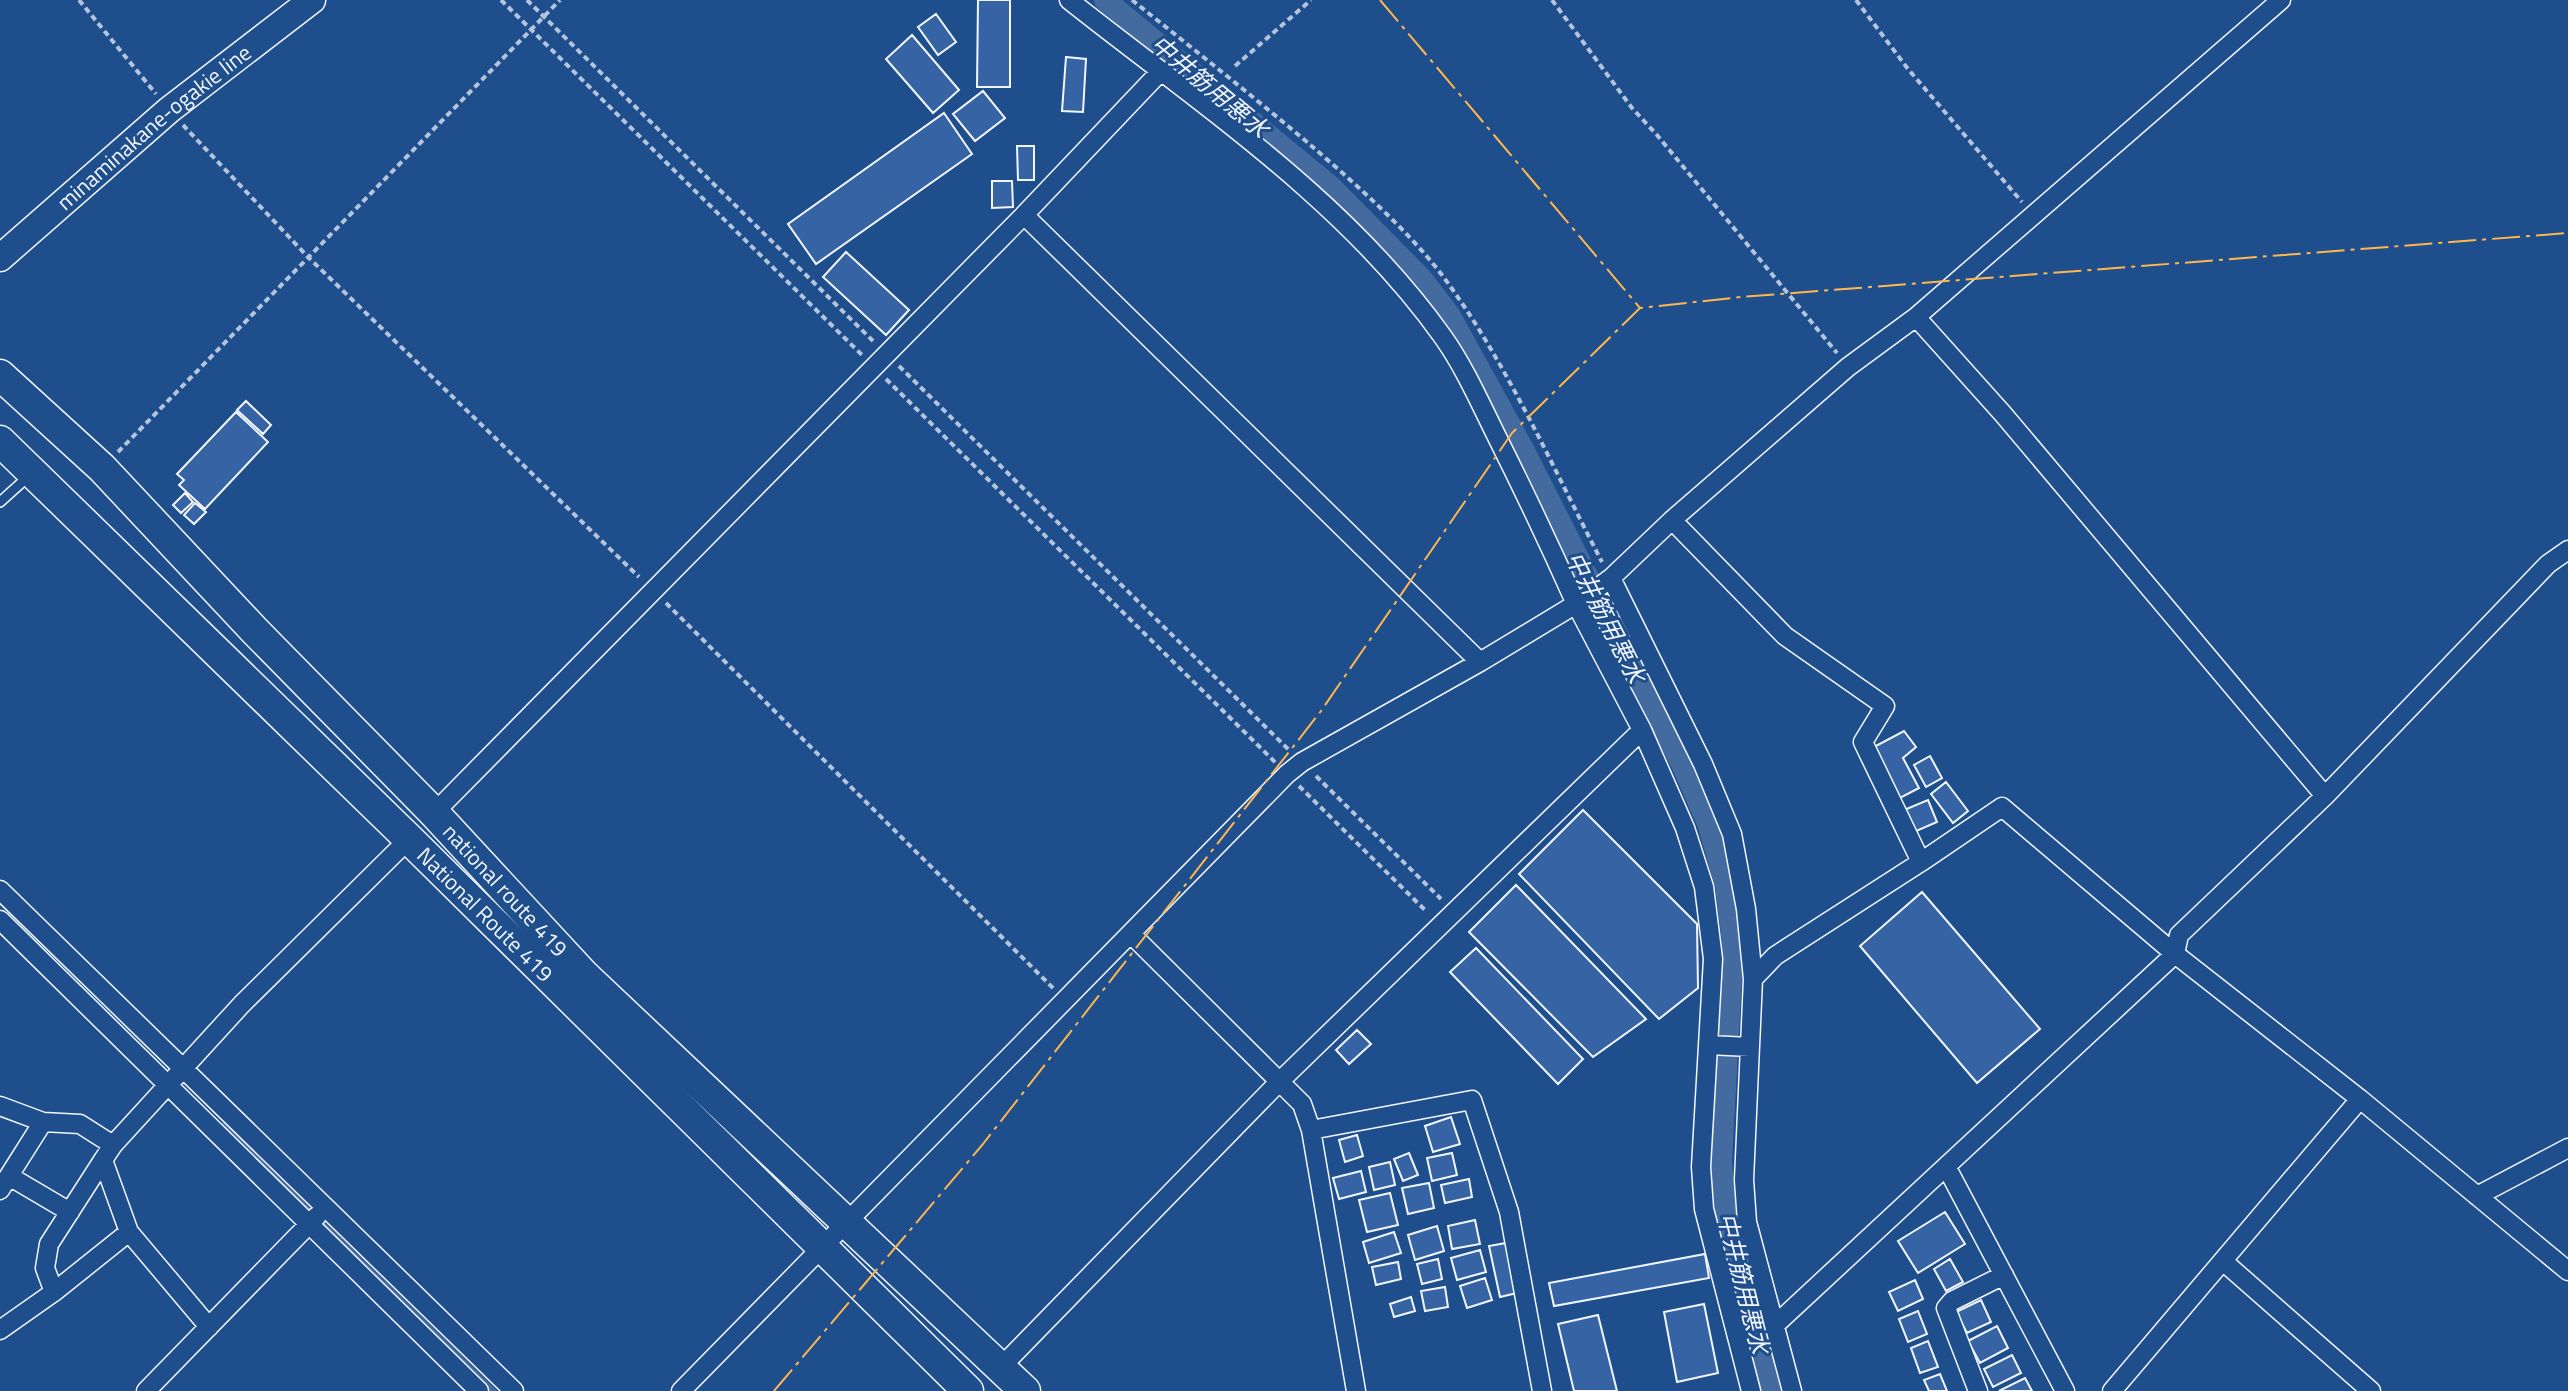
<svg xmlns="http://www.w3.org/2000/svg" width="2568" height="1391" font-family="'Titillium Web','Noto Sans JP',sans-serif">
  <style>
    .lines { fill: none; stroke-linecap: round; stroke-linejoin: round }
    .stream { stroke: #446ba0; stroke-width: 6 }
    .canal { stroke: #446ba0; stroke-width: 22 }
    .building { fill: #3563a3; stroke: #f2f6ff; stroke-width: 2 }
    .service-casing { stroke: #f2f6ff; stroke-width: 12 }
    .minor-casing { stroke: #f2f6ff; stroke-width: 21 }
    .secondary-casing { stroke: #f2f6ff; stroke-width: 29 }
    .trunk-casing { stroke: #f2f6ff; stroke-width: 33 }
    .path { stroke: #b3c4dc; stroke-width: 4; stroke-dasharray: 6 4; stroke-linecap: butt }
    .service { stroke: #1f4e8c; stroke-width: 9 }
    .minor { stroke: #1f4e8c; stroke-width: 18 }
    .secondary { stroke: #1f4e8c; stroke-width: 26 }
    .trunk { stroke: #1f4e8c; stroke-width: 30 }
    .power { stroke: #ffb74d; stroke-width: 2; stroke-dasharray: 28 6 4 6; stroke-linecap: butt }
    .labels { text-anchor: middle; dominant-baseline: central; stroke-width: 6; stroke-linejoin: round; paint-order: stroke }
    .street-label { font-size: 22px; fill: #f2f6ff; stroke: #1f4e8c }
    .water-label { font-size: 24px; font-style: italic; fill: #f2f6ff; stroke: #1f4e8c }
  </style>
  <rect width="100%" height="100%" fill="#1f4e8c"/>
  <g class="lines">
    <!-- stream -->
    <path class="stream" d="M223,1126L493,1391"/>
    <!-- canal -->
    <path class="canal" d="M1105,0L1330,186L1421,278L1450,316L1523,449L1682,764L1708,823L1726,885L1733,941L1721,1161L1725,1214L1772,1391"/>
  </g>
  <!-- building -->
  <path class="building" d="M978,0H1010V87H977Z
    M936,14L956,42L938,55L918,27Z
    M912,35L959,90L933,113L886,59Z
    M1066,57L1086,59L1083,112L1062,111Z
    M983,91L1005,118L975,141L953,114Z
    M944,113L972,154L816,264L788,224Z
    M1017,146H1034V180H1018Z
    M992,181H1012L1013,207L992,208Z
    M846,252L909,310L886,335L823,277Z
    M246,401L271,425L263,434L237,410Z
    M236,412L268,442L205,509L179,485L184,480L177,474Z
    M185,493L193,502L181,513L173,505Z
    M195,503L206,512L194,524L184,515Z
    M1904,731L1916,747L1903,758L1919,788L1900,798L1874,747Z
    M1930,756L1942,778L1926,787L1914,765Z
    M1946,782L1968,811L1953,823L1931,794Z
    M1928,800L1937,822L1914,832L1904,810Z
    M1583,810L1697,924L1698,988L1659,1019L1519,874Z
    M1516,885L1646,1019L1593,1057L1469,932Z
    M1922,892L2040,1029L1977,1083L1860,946Z
    M1476,948L1583,1059L1558,1084L1450,972Z
    M1357,1030L1371,1044L1349,1064L1336,1050Z
    M1451,1117L1460,1144L1433,1152L1425,1126Z
    M1357,1135L1363,1156L1345,1162L1339,1140Z
    M1409,1153L1418,1175L1403,1181L1394,1159Z
    M1452,1153L1457,1175L1432,1181L1427,1158Z
    M1390,1162L1395,1185L1374,1190L1369,1167Z
    M1361,1171L1366,1192L1339,1199L1333,1178Z
    M1469,1179L1472,1197L1445,1203L1441,1185Z
    M1429,1183L1434,1208L1408,1214L1402,1188Z
    M1390,1193L1398,1225L1367,1232L1359,1200Z
    M1945,1212L1965,1244L1918,1273L1898,1241Z
    M1475,1220L1480,1244L1452,1249L1448,1226Z
    M1437,1226L1444,1251L1415,1260L1408,1235Z
    M1394,1232L1401,1253L1369,1263L1363,1242Z
    M1506,1243L1517,1293L1500,1297L1489,1246Z
    M1480,1250L1486,1272L1457,1280L1451,1258Z
    M1705,1254L1709,1278L1554,1306L1549,1283Z
    M1438,1259L1442,1279L1422,1284L1417,1264Z
    M1950,1259L1963,1282L1946,1291L1934,1269Z
    M1398,1262L1401,1279L1376,1285L1372,1267Z
    M1485,1278L1492,1300L1467,1308L1460,1286Z
    M1915,1280L1923,1299L1898,1311L1889,1292Z
    M1445,1287L1448,1307L1425,1311L1421,1291Z
    M1411,1297L1415,1311L1394,1317L1390,1304Z
    M1981,1300L1991,1322L1967,1333L1956,1312Z
    M1704,1304L1718,1373L1677,1382L1664,1312Z
    M1918,1311L1927,1334L1908,1342L1899,1319Z
    M1598,1315L1617,1391H1574L1558,1324Z
    M1997,1326L2008,1348L1980,1363L1968,1341Z
    M1928,1341L1938,1367L1920,1373L1911,1348Z
    M2012,1355L2021,1373L1993,1387L1984,1369Z
    M1940,1374L1947,1391H1929L1924,1380Z
    M2025,1378L2032,1391H1999Z"/>
  <g class="lines">
    <defs>
      <path id="service" d="M0,502L30,475"/>
      <path id="minor" d="M1069,0C1200,104 1345,199 1443,337C1465,368 1481,405 1498,439C1525,493 1551,548 1576,604L1611,578L1672,520L1848,367L1916,317L2281,0
        M1160,72L1024,215L1480,662
        M1916,317L2003,414L2325,796
        M1672,520L1785,636L1885,706L1863,742L1921,862
        M1611,578L1703,764L1732,834L1746,909L1753,979
        M434,813L1024,215
        M0,890L514,1391
        M0,920L479,1391
        M1131,934L1302,1104L1311,1130L1356,1391
        M1708,1045L1750,1047
        M0,1106L43,1122L0,1190
        M43,1122L80,1124L113,1145
        M1311,1130L1472,1100L1509,1212L1542,1391
        M1947,1168L2065,1391
        M9,1176L70,1212
        M2477,1196L2568,1148
        M129,1232L103,1160L113,1145L242,1004L409,839
        M2224,1262L2371,1391
        M54,1292L45,1268L49,1244L103,1160
        M1775,1325L2175,954L2179,935L2325,796L2548,564L2568,550
        M0,1330L54,1292L129,1232L209,1327
        M1001,1367L1280,1081L1642,730
        M146,1391L317,1216
        M681,1391L1287,774L1302,762L1480,662L1576,604L1642,730L1685,828L1704,887L1713,959L1701,1167L1704,1209L1751,1391
        M1792,1391L1747,1222L1744,1180L1753,979L1775,956L1921,862L2002,807L2175,954L2360,1099L2568,1271
        M1978,1391L1946,1308L1952,1301L2004,1275
        M2112,1391L2360,1099"/>
      <g id="secondary">
        <path id="s1" d="M0,258L169,110L312,0"/>
      </g>
      <g id="trunk">
        <path id="s2" d="M0,375L102,468L255,631L434,813L584,975L1025,1391"/>
        <path id="s3" d="M0,441L409,839L968,1391"/>
      </g>
    </defs>
    <!-- service casing -->
    <use href="#service" class="service-casing"/>
    <!-- minor casing -->
    <use href="#minor" class="minor-casing"/>
    <!-- secondary casing -->
    <use href="#secondary" class="secondary-casing"/>
    <!-- trunk casing -->
    <use href="#trunk" class="trunk-casing"/>
    <!-- path -->
    <path class="path" d="M79,0L156,94
      M501,0L863,356
      M527,0L873,341
      M1132,0C1191,47 1250,94 1307,142C1352,181 1406,228 1442,275C1505,359 1553,468 1602,562
      M1552,0L1632,108L1657,135L1837,353
      M1856,0L1908,69L2022,202
      M1235,66L1311,0
      M183,125L308,257L639,577
      M899,366L1289,750
      M886,379L1276,763
      M118,452L560,0
      M666,603L1054,989
      M1316,776L1441,899
      M1299,786L1427,912"/>
    <!-- service -->
    <use href="#service" class="service"/>
    <!-- minor -->
    <use href="#minor" class="minor"/>
    <!-- secondary -->
    <use href="#secondary" class="secondary"/>
    <!-- trunk -->
    <use href="#trunk" class="trunk"/>
    <!-- power -->
    <path class="power" d="M1380,0L1640,308
      M774,1391L983,1144L1321,711L1512,433L1640,308L1741,297L2568,233"/>
  </g>
  <g class="labels">
    <!-- street labels -->
    <g class="street-label">
      <text stroke="none"><textPath href="#s1" startOffset="202">minaminakane-ogakie line</textPath></text>
      <text stroke="none"><textPath href="#s2" startOffset="722">national route 419</textPath></text>
      <text stroke="none"><textPath href="#s3" startOffset="678">National Route 419</textPath></text>
    </g>
    <!-- water labels -->
    <g class="water-label">
      <text transform="translate(1210 86) rotate(40)">中井筋用悪水</text>
      <text transform="translate(1606 617) rotate(63)">中井筋用悪水</text>
      <text transform="translate(1744 1283) rotate(76)">中井筋用悪水</text>
    </g>
  </g>
</svg>
